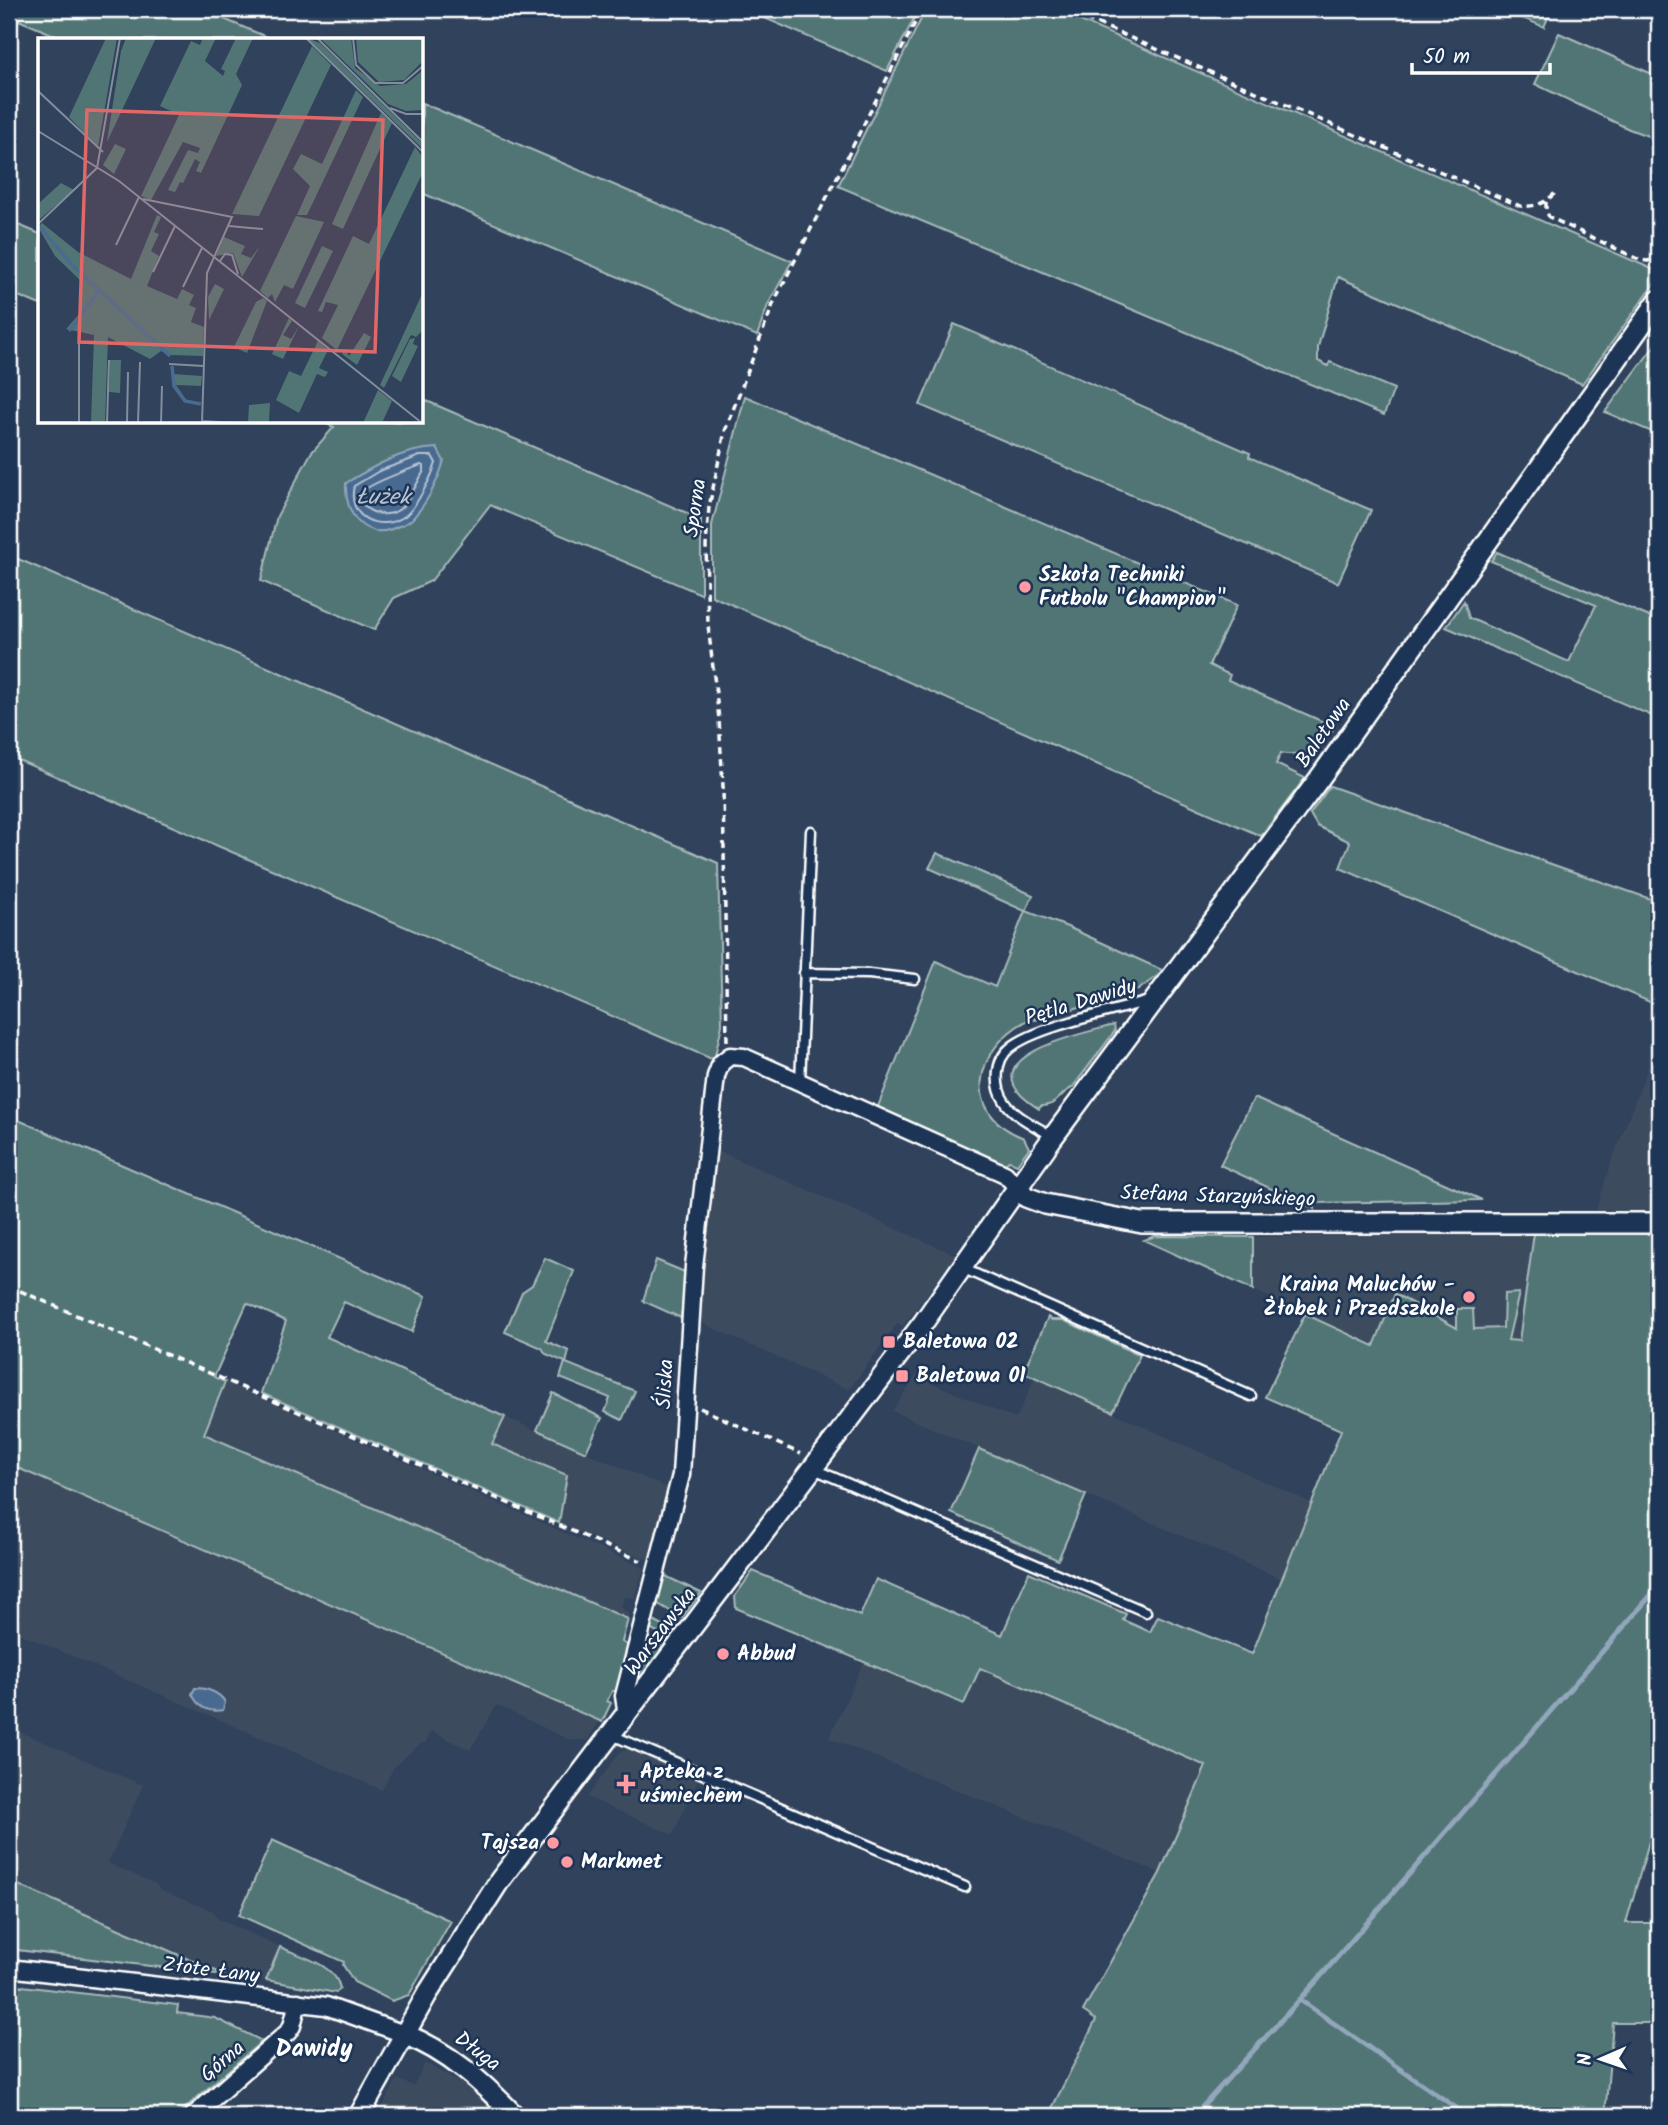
<svg xmlns="http://www.w3.org/2000/svg" width="1668" height="2125" font-family="Kalam,sans-serif">
  <style>
    .built { fill: #3d4b5f }
    .green { fill: #517475; stroke: #a8baba; stroke-width: 2 }
    .water { fill: #4a6b90; stroke: #92a6bc; stroke-width: 2 }
    .lines { fill: none; stroke-linecap: round; stroke-linejoin: round }
    .shore { stroke: #b7c4d3; stroke-width: 2 }
    .stream { stroke: #92a6bc; stroke-width: 5 }
    .service-casing { stroke: #fff; stroke-width: 13 }
    .minor-casing { stroke: #fff; stroke-width: 21 }
    .tertiary-casing { stroke: #fff; stroke-width: 24 }
    .path { stroke: #fff; stroke-width: 3.5; stroke-dasharray: 7 5; stroke-linecap: butt }
    .service { stroke: #1d3557; stroke-width: 8 }
    .minor { stroke: #1d3557; stroke-width: 16 }
    .tertiary { stroke: #1d3557; stroke-width: 19 }
    .poi-dot { fill: #ff9aa2; stroke: #1d3557; stroke-width: 2.5 }
    .labels { text-anchor: middle; dominant-baseline: central; stroke-width: 5; stroke-linejoin: round; paint-order: stroke }
    .street-label { font-size: 21px; fill: #fff; stroke: #1d3557 }
    .poi-label { font-size: 21px; font-weight: bold; fill: #fff; stroke: #1d3557; text-anchor: start }
    .water-label { font-size: 23px; font-style: italic; fill: #b7c4d3; stroke: #1d3557 }
    .quarter-label { font-size: 24px; font-weight: bold; fill: #fff; stroke: #1d3557 }
    .inset-river { fill: none; stroke: #4a6b90; stroke-width: 3.5 }
    .inset-road { fill: none; stroke: #838e9d; stroke-width: 2 }
    .view { fill: #e26868; fill-opacity: 0.15; stroke: #e26868; stroke-width: 3.5 }
    .inset-edge { fill: none; stroke: #fff; stroke-width: 3.5 }
  </style>
  <rect width="100%" height="100%" fill="#30425c"/>
  <filter id="ink" filterUnits="userSpaceOnUse"><feTurbulence type="fractalNoise" baseFrequency=".0143" numOctaves="2"/><feDisplacementMap in="SourceGraphic" scale="14" xChannelSelector="R" yChannelSelector="G"/><feConvolveMatrix kernelMatrix="1 2 1 2 8 2 1 2 1" color-interpolation-filters="sRGB"/></filter>
  <g filter="url(#ink)">
    <!-- built -->
    <path class="built" d="M1659,1039V1211L1596,1210L1612,1160Z
      M714,1149L956,1255L903,1326L897,1324L849,1390L697,1321Z
      M1534,1233L1519,1341H1474L1425,1309L1374,1346L1253,1290V1237Z
      M916,1376L1016,1419L1035,1377L1312,1503L1282,1579L892,1411Z
      M225,1382L644,1568L634,1598L625,1597L621,1607L630,1614L628,1619L203,1434Z
      M505,1417L668,1488L663,1505L668,1507L654,1554L645,1559L559,1523L567,1475L492,1443Z
      M11,1465L498,1678L541,1694L600,1721L587,1740H569L497,1705L470,1750L431,1731L426,1743H421L394,1767L382,1790L9,1629V1469Z
      M864,1661L964,1704L980,1668L1206,1766L1160,1873L829,1738Z
      M9,1727L143,1785L108,1863L156,1884L160,1890L213,1911L217,1918L280,1947L266,1980L225,1975L9,1881Z
      M628,1749L698,1779L673,1835L587,1797L619,1753Z
      M425,2063L469,2088L500,2116H390L380,2112L397,2079L413,2086Z"/>
    <!-- green -->
    <path class="green" d="M9,9H200L274,40H66L9,16Z
      M744,9H919L887,71Z
      M926,9H1053L1659,272V277L1582,384L1338,277L1318,347V361L1328,366L1330,362L1394,389L1384,415L838,186Z
      M1501,9H1552L1544,27Z
      M1559,33L1659,77V140L1629,129L1535,84Z
      M422,103L792,261L768,305L757,336L422,193Z
      M9,221L40,234V305L9,292Z
      M954,324L1250,453L1249,457L1371,510L1338,583L920,405Z
      M1659,340V435L1605,412Z
      M745,396L1237,605L1209,665L1230,675L1228,680L1335,727L1314,755C1303,749 1293,757 1281,753L1276,764L1305,778L1261,836L712,596V525Z
      M422,399L701,519V594L490,505L431,581L394,598L374,630L261,581L277,516L311,453L334,427L322,422H422Z
      M1497,552L1659,621V719L1446,627L1464,601L1469,618L1569,662L1596,605L1491,561Z
      M9,555L718,863L722,1025L714,1060L9,756Z
      M1330,786L1659,902V1006L1340,868L1350,842L1317,826L1310,814Z
      M937,853L1033,895L1026,911L1070,928L1164,971L1138,990L1069,1010L1067,1005L1049,1010L1050,1016L1035,1020L1031,1008L1025,1009L1028,1020C974,1048 960,1114 1024,1138L1029,1148L1017,1164L1009,1161L1005,1164L877,1109L936,961L995,987L1025,911L929,868Z
      M1114,1025L1115,1031L1072,1088C1058,1094 1060,1105 1041,1106L1039,1109C1033,1105 1026,1100 1021,1095C981,1052 1090,1032 1114,1025Z
      M1254,1098L1482,1200L1315,1203V1209L1220,1165Z
      M9,1116L426,1296L412,1332L344,1302L327,1337L505,1417L492,1444L567,1475L559,1523L261,1393L286,1321L247,1303L214,1377L225,1382L204,1434L628,1619L622,1642L631,1647L617,1691H612L607,1701L611,1703L602,1722L11,1465L9,1469Z
      M1534,1233L1659,1234V1806L1626,1923H1659V2023H1613L1605,2116H1048L1096,2020L1083,2011L1160,1873L1206,1766L980,1668L964,1704L736,1608L735,1596L753,1571L860,1616L876,1579L1002,1635L1029,1572L1126,1614L1123,1620L1150,1632L1158,1616L1252,1654L1341,1430L1265,1397L1305,1314L1374,1346L1395,1294L1457,1328V1309H1473L1474,1329L1503,1328L1504,1294L1519,1293L1508,1340L1519,1341Z
      M1155,1236L1253,1237V1290L1144,1240Z
      M545,1258L574,1271L546,1341L569,1351L566,1363L635,1391L622,1420L605,1412L610,1398L560,1378L565,1362L546,1354L542,1348L505,1332L522,1292L532,1285Z
      M656,1260L687,1273L681,1318L643,1301Z
      M1048,1317L1052,1320H1063L1140,1355L1113,1412L1023,1372Z
      M553,1393L602,1418L586,1452L537,1430Z
      M979,1449L1086,1495L1058,1560L951,1513Z
      M661,1574L701,1593L682,1618L655,1602Z
      M650,1619L674,1632L673,1636L636,1686L632,1684C637,1667 652,1651 661,1635L648,1628Z
      M272,1840L451,1921L409,1995L392,2001L354,1982L343,1965L344,1962L239,1915Z
      M9,1881L225,1975L9,1949Z
      M280,1947C300,1956 335,1964 340,1988L336,1993L266,1980Z
      M14,1985L178,2005L177,2013L215,2018L262,2041L176,2116H9V1993H13Z"/>
    <!-- water -->
    <path class="water" d="M437,448L444,461C438,480 427,503 413,518C410,522 404,524 399,526C366,543 344,515 346,483C374,466 403,449 437,448Z
      M195,1688C206,1688 219,1692 225,1702L223,1710C209,1713 198,1707 192,1694Z"/>
    <g class="lines">
      <!-- shore -->
      <path class="shore" d="M420,456H432L436,463C432,476 416,508 405,516C380,533 346,518 354,486L379,471Z
        M421,465L424,466V471C417,482 411,499 401,508C384,523 355,508 362,493C366,484 411,469 421,465Z"/>
      <!-- stream -->
      <path class="stream" d="M1300,2000L1468,2116
        M1194,2116L1314,1984L1659,1586"/>
      <defs>
        <path id="service" d="M804,973L869,974L915,979
          M800,1082L811,831
          M1053,1137C1038,1127 1015,1117 1005,1102C994,1086 995,1060 1010,1048C1035,1027 1114,1011 1149,1001
          M962,1268L1251,1396
          M814,1469L1146,1612
          M612,1735L965,1887"/>
        <path id="minor" d="M627,1715L624,1696L681,1475L694,1266L716,1076L721,1063L730,1056L744,1057L1005,1174L1018,1188
          M9,1968L326,2006L404,2034
          M193,2116L288,2032L292,2026L298,2002"/>
        <path id="tertiary" d="M1018,1188L1026,1197L1045,1204L1142,1223H1659
          M404,2034C448,2051 483,2083 515,2116
          M359,2116L426,1996L500,1880L923,1323L1053,1137L1319,779L1659,300"/>
      </defs>
      <!-- service casing -->
      <use href="#service" class="service-casing"/>
      <!-- minor casing -->
      <use href="#minor" class="minor-casing"/>
      <!-- tertiary casing -->
      <use href="#tertiary" class="tertiary-casing"/>
      <!-- path -->
      <path class="path" d="M1064,9L1520,206C1536,207 1544,204 1555,193
        M1643,9L1654,13L1659,19
        M1546,202V210L1549,217L1640,260L1648,261L1659,257
        M727,1041L723,786L719,719L708,625L706,546L709,507L725,431L774,302L922,9
        M9,1286L641,1561
        M700,1408L801,1454"/>
      <!-- service -->
      <use href="#service" class="service"/>
      <!-- minor -->
      <use href="#minor" class="minor"/>
      <!-- tertiary -->
      <use href="#tertiary" class="tertiary"/>
    </g>
  </g>
  <!-- markers -->
  <g class="poi-dot">
    <circle cx="1025" cy="587" r="7"/>
    <circle cx="1469" cy="1297" r="7"/>
    <rect x="882" y="1335" width="14" height="14" rx="3.5"/>
    <rect x="895" y="1369" width="14" height="14" rx="3.5"/>
    <circle cx="723" cy="1654" r="7"/>
    <path d="M622.5 1773.5h7v7h7v7h-7v7h-7v-7h-7v-7h7z"/>
    <circle cx="553" cy="1843" r="7"/>
    <circle cx="567" cy="1862" r="7"/>
  </g>
  <g class="labels">
    <!-- street labels -->
    <g class="street-label">
      <text transform="translate(696 508) rotate(-82)">Sporna</text>
      <text transform="translate(1324 733) rotate(-55)">Baletowa</text>
      <text transform="translate(1081 1003) rotate(-17)">Pętla Dawidy</text>
      <text transform="translate(1218 1197) rotate(2)">Stefana Starzyńskiego</text>
      <text transform="translate(666 1384) rotate(-87)">Śliska</text>
      <text transform="translate(661 1632) rotate(-53)">Warszawska</text>
      <text transform="translate(211 1971) rotate(7)">Złote Łany</text>
      <text transform="translate(477 2052) rotate(37)">Długa</text>
      <text transform="translate(223 2062) rotate(-41)">Górna</text>
    </g>
    <!-- poi labels -->
    <g class="poi-label">
      <text x="1039" y="575">Szkoła Techniki<tspan x="1039" dy="24">Futbolu "Champion"</tspan></text>
      <text x="1455" y="1285" text-anchor="end">Kraina Maluchów -<tspan x="1455" dy="24">Żłobek i Przedszkole</tspan></text>
      <text x="903" y="1342">Baletowa 02</text>
      <text x="916" y="1376">Baletowa 01</text>
      <text x="737" y="1654">Abbud</text>
      <text x="640" y="1772">Apteka z<tspan x="640" dy="24">uśmiechem</tspan></text>
      <text x="539" y="1843" text-anchor="end">Tajsza</text>
      <text x="581" y="1862">Markmet</text>
    </g>
    <!-- water labels -->
    <g class="water-label">
      <text x="383" y="498">Łużek</text>
    </g>
    <!-- quarter labels -->
    <g class="quarter-label">
      <text x="314" y="2049">Dawidy</text>
    </g>
  </g>
  <!-- overview -->
  <g transform="translate(38 38)">
    <rect width="385" height="385" fill="#30425c"/>
    <path d="M68,0H79L60,109L31,79ZM88,0H118L69,104L83,13ZM165,0H178L167,23L185,38L187,33L183,31L198,0H215L198,36L204,47L163,135L158,133L162,124L157,121L145,145L142,144L137,154L130,152L150,112L160,115L162,110L145,104L113,162L103,158L141,77L122,68L153,3L162,7ZM269,0L282,5L385,106V111ZM282,0H313L317,30L342,48L368,46L385,32V72L368,73L350,66ZM318,0H385V23L366,42L341,44L320,24ZM274,8L293,27L221,178L194,176ZM318,52L325,59L269,177H259L272,148L255,131L263,116L284,126ZM343,75L354,85L305,191L294,186ZM77,106L88,111L76,136L65,127ZM377,109L385,119V134L299,312L284,300L300,267L288,264L284,274L280,273L315,198L331,206ZM23,145L36,152L2,181L0,166ZM119,177L123,179L116,194L121,196L113,213L121,218L109,248L139,261L144,251L156,257L151,267L158,270L153,284L166,289L165,318L131,317L123,313L112,321L70,299L67,385H53L56,297L28,291L42,275L43,243L17,218L0,189L4,185L40,214L93,241ZM258,178L286,184L255,251L246,247L237,264L234,256L230,260L222,253ZM186,199L207,208L203,216L213,220L222,208L204,239L195,215L178,218ZM284,208L295,213L267,270L257,265ZM177,246L186,251L171,282L170,259ZM385,254V292L378,299L373,297L346,350L342,347ZM225,260L229,263L209,315L196,309L218,264ZM251,280L254,283L245,297L253,301L261,288L245,321L234,316ZM326,295L333,299L319,327L304,316L307,311L311,318ZM377,300L375,306L380,308L363,344L354,338L372,301ZM280,303L290,312L281,330L290,334L287,339L279,336L261,375L238,362L251,333L263,338ZM72,322H83L82,355L71,354ZM135,336L164,338L163,348L138,347L149,363L163,367L146,364L136,350ZM340,352L354,363L344,385H325ZM232,365L231,385L210,384L211,367Z" fill="#517475"/>
    <path class="inset-river" d="M1,188L33,226L132,318M31,293L60,254M134,328L136,348L147,363L163,366"/>
    <path class="inset-road" d="M268,0L385,114M279,0L385,104M315,0L318,27L337,45H365L385,28M0,53L65,114M352,70L368,76H385M0,93L81,143L384,385M105,161L194,179L169,235L164,385M0,186L59,130L82,0M191,188L225,191M78,207L101,159M182,223L187,216L194,217L200,236M115,234L137,188M145,249L164,210M41,297V385M131,326L166,328M164,383L198,385M69,385L71,322M89,385L90,334M100,385L102,324M123,385L124,348"/>
    <path class="view" d="M49,72L345,82L337,314L41,304Z"/>
    <rect width="385" height="385" class="inset-edge"/>
  </g>
  <!-- margin -->
  <rect width="1668" height="2125" fill="none" stroke="#1d3557" stroke-width="35"/>
  <rect x="18" y="18" width="1633" height="2090" fill="none" stroke="#fff" stroke-width="2.5" filter="url(#ink)"/>
  <!-- north arrow -->
  <g transform="translate(1601 2059) rotate(268)" stroke="#1d3557" stroke-width="5" paint-order="stroke">
  <path d="M0-5L12 26L0 18L-12 26Z" fill="#ffffff"/>
  <text y="-10" font-size="19" font-weight="bold" text-anchor="middle" fill="#ffffff">N</text>
  </g>
  <!-- scale -->
  <path d="M1412 63v10h138v-10" fill="none" stroke="#ffffff" stroke-width="3.5"/>
  <text x="1423" y="63" font-size="21" fill="#ffffff" stroke="#1d3557" stroke-width="5" paint-order="stroke">50 m</text>
</svg>
